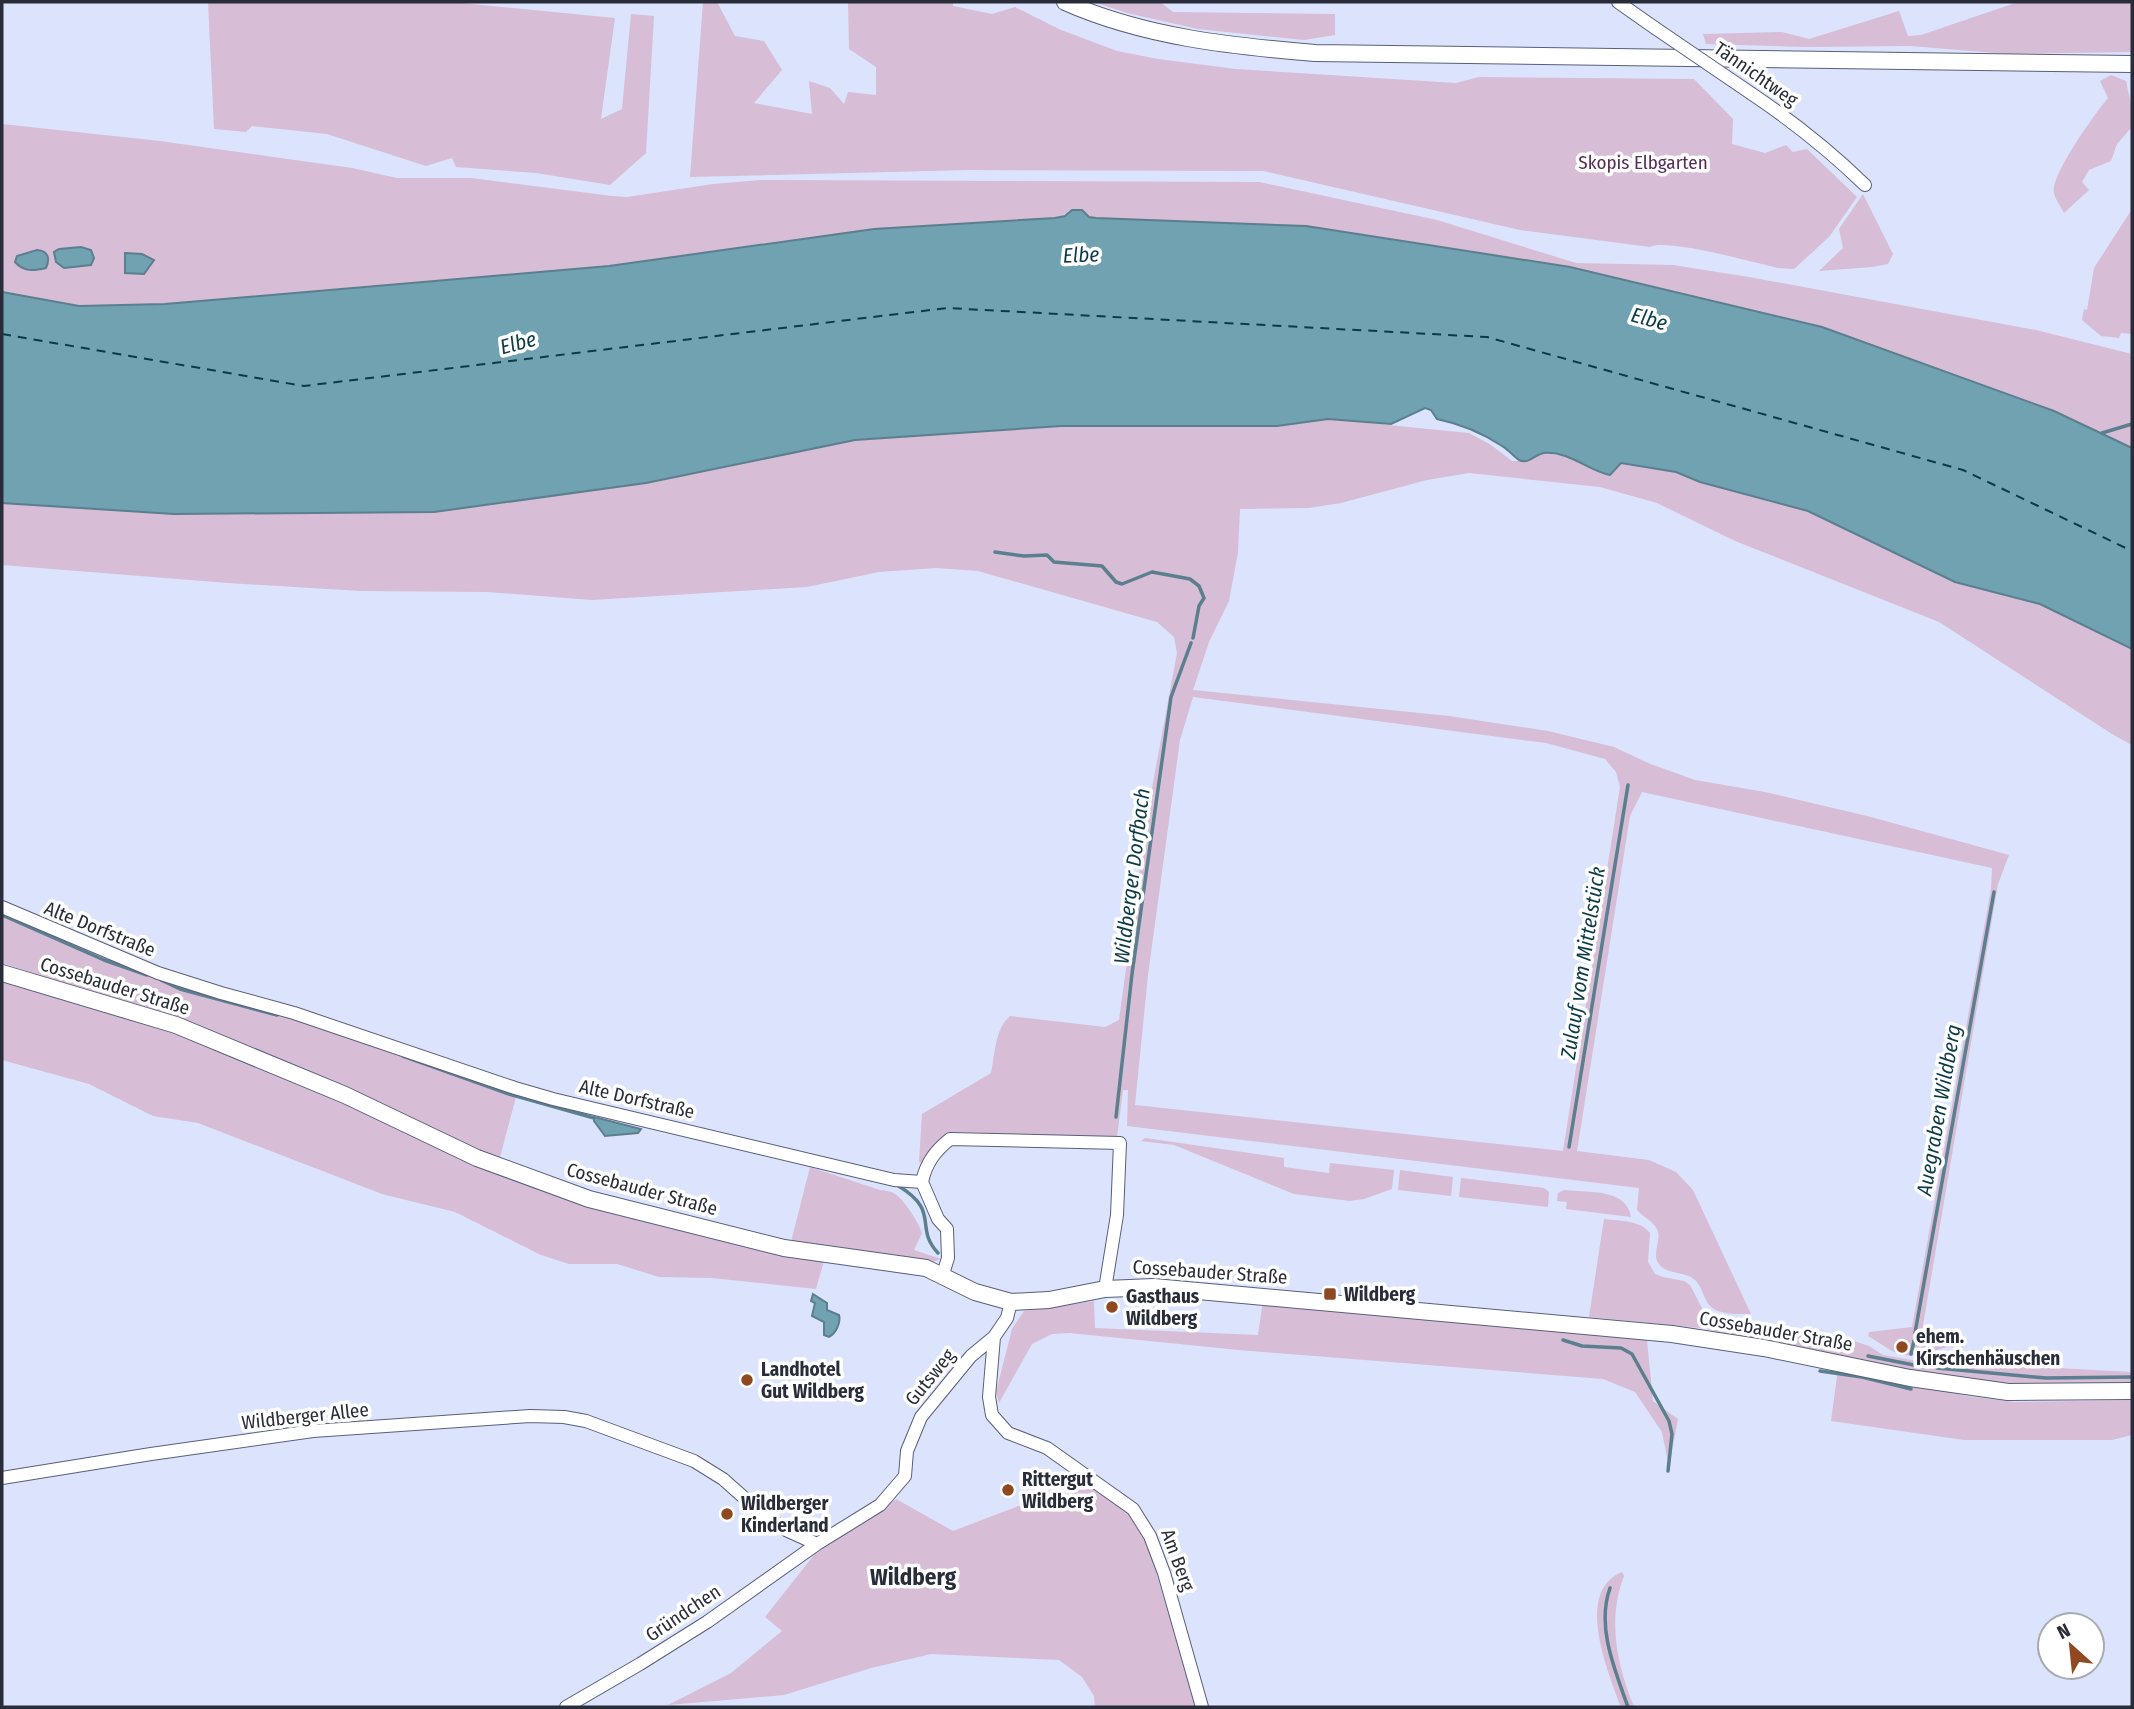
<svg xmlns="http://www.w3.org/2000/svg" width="2134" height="1709" font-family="'Fira Sans Condensed',sans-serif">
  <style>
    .green { fill: #d7bdd6; fill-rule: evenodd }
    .water { fill: #70a2b2; stroke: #5b7f8e; stroke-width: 2 }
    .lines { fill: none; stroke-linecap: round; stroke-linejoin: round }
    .stream { stroke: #5b7f8e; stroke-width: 3.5 }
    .ferry { stroke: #0c3b48; stroke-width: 2; stroke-dasharray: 9 7; stroke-linecap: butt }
    .minor-casing { stroke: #585f7b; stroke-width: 14 }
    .major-casing { stroke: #585f7b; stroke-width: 18 }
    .minor { stroke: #fff; stroke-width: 12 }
    .major { stroke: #fff; stroke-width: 16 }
    .minor-bridge-casing { stroke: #585f7b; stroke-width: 14; stroke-linecap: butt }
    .minor-bridge { stroke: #fff; stroke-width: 12 }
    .poi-dot { fill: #8e4921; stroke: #fff; stroke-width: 2.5 }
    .labels { text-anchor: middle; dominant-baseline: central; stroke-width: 7; stroke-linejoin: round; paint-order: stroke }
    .street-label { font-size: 19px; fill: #292c39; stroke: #fff }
    .park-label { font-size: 19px; fill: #582d57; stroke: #fff }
    .poi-label { font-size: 19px; font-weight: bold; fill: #292c39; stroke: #fff; text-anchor: start }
    .water-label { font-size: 21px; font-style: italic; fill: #0c3b48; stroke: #fff }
    .quarter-label { font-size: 23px; font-weight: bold; fill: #292c39; stroke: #fff }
  </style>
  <rect width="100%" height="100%" fill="#dce3fd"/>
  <!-- green -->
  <path class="green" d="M208,2H451L615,18L601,119L622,109L631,14L654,16L646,153L610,185L536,173L456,167L452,158L426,166L327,134L252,126L246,132L214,129Z
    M703,2H717L735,36L764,41L782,70L754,103L812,114L809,81L830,88L844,104L848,92L876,95V67L849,49L848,2H953V6L992,14L1015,7L1061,30L1117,51L1158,59L1236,69L1456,83L1479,77L1694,79L1733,119L1732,144L1765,153L1786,145L1793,152L1807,149L1857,197L1829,237L1794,269L1778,268C1756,263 1666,238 1650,247L1520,230L1263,171L969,170L690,177Z
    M1094,2H1160L1173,12L1335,14V35L1304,40L1198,29L1127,13Z
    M2018,2H2132V52L2007,54L1911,46L1806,47L1706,44L1703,34L1782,32L1809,39L1899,11L1908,36L1921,35Z
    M2111,75L2126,81L2132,109L2131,128L2117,144L2111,161L2089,170L2082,182L2089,190L2064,213C2061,207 2055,199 2054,193C2050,176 2096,112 2108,98L2100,81Z
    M2,124L160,141L352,168L397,178H471L612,196L627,197L713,184L761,180L1259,182L1437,220L1576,263L1673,265L1749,277L2036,330L2132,354V448L2054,411L1822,327L1570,267L1306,226L1096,218L1089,217L1085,213H1069L1055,218L874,229L609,266L165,304L79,306L2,292Z
    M1863,194L1893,254L1888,264L1872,267L1819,271L1843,248L1839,229Z
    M2132,209V334L2121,333L2119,338L2101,336L2082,320L2084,309L2087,310L2094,268Z
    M1328,419L1469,433L1491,445L1512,461H1528L1542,453L1572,457L1590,466L1598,472L1621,463L1676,472L1700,482L1808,511L1955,582L2040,604L2132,649V745L2112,734L1939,622L1735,541L1657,503L1600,487L1469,473L1427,480L1341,503L1309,508L1240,509L1238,552L1229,601L1209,642L1193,690L1449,716L1548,731L1614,747L1648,763L1695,780L1765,792L1871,817L2009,855L1998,884L1921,1337L1964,1345L1963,1348L1947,1347L1917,1356L1903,1355L1892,1351L1868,1336L1869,1332L1912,1327L1991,889L1992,868L1642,792L1630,816L1577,1151L1649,1160L1676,1172L1693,1190L1751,1314C1741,1314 1729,1315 1718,1311C1703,1305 1705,1291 1696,1281C1686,1270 1664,1276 1657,1261C1653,1251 1662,1238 1657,1229C1653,1221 1643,1217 1637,1210L1639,1188L1127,1126L1128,1090H1123L1117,1137L951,1132C938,1141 930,1149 924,1163L919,1162L922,1114L991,1073C995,1055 995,1028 1010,1016L1105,1027L1119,1020L1147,815L1177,653L1174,637L1157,622L978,571L936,568L879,572L807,587L592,600L487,592L360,591L228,583L2,565V503L174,514L434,512L646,483L855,440L1061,426H1277ZM1193,697L1546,743L1605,759L1616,772L1620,787L1563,1151L1135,1105L1148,975L1180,740Z
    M2,913L158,980L298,1017L517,1093L499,1161L178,1020L2,963Z
    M2,980L176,1031L580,1202L724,1241L824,1261L816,1289L712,1278L659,1277L617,1264H569L541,1255L455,1212L382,1194L198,1123L153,1116L89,1084L2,1060Z
    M1145,1138L1284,1158V1167L1329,1173L1330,1163L1394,1170L1392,1189L1364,1199L1350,1201L1294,1194L1174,1145L1141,1141Z
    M810,1167L880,1190C881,1190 890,1191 891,1192C902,1195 919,1223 922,1233L914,1250L941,1259L930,1263L909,1257L791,1242Z
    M1400,1170L1453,1177L1451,1196L1398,1190Z
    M1461,1178L1544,1188L1549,1192L1548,1207L1459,1197Z
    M1564,1190C1588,1193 1627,1188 1631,1217L1566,1209L1567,1202L1557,1201L1558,1193Z
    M1604,1219C1620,1221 1640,1220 1650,1233L1648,1262L1655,1274L1663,1277L1684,1281L1690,1285L1703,1310L1716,1318L1851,1340L1869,1346L1883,1355L1947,1366L1967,1355L2039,1367L2132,1372V1384L2008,1385L1911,1371L1700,1328L1589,1317Z
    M1094,1301L1095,1328L1258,1335L1263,1301L1647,1340L1653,1401L1678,1419L1669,1467L1662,1432L1635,1392L1603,1379L1239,1350L1070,1333L1052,1334L1032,1344L999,1403L996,1392L1012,1329L1024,1311Z
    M1838,1369L1967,1396L2014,1402L2132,1400V1435L2112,1440H1964L1831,1421Z
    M1082,1477L1128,1510L1147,1543L1198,1707H1095L1094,1696L1082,1677L1059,1660L931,1654L871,1668L784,1695L668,1705L731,1673L782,1631L765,1617L814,1555L896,1499L953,1531L1024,1504L1038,1492L1058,1506Z
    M1622,1572L1624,1576C1607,1620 1617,1665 1634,1707H1621L1620,1705C1608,1671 1574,1592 1622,1572Z"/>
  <!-- water -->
  <path class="water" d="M1072,210H1082L1089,217L1096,218L1306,226L1570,267L1822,327L2054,411L2132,448V649L2040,604L1955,582L1808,511L1700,482L1676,472L1621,463L1610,475C1588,471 1570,451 1544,453C1535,454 1529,465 1519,460C1513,456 1508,449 1502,446C1481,432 1461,424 1437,419L1431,410L1425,408L1391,424L1328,419L1277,426H1061L855,440L646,483L434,512L174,514L2,503V292L79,306L165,304L609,266L874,229L1055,218L1065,216Z
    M81,247L91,250L94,258L91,265L64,268L56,262L54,252L59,249Z
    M37,250C49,251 50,259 46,268C33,271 24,272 15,262L17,256Z
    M125,253L142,254L154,260L144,274L125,273Z
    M594,1117L641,1129L638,1133L605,1136L594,1121Z
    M813,1294L827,1303V1310L839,1315C841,1323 836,1333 829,1337L824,1335V1322L812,1316L815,1303L811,1301Z"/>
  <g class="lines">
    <!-- stream -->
    <path class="stream" d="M2102,433L2132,424
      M995,552L1024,556L1047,555L1054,562L1102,566L1116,582L1122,584L1152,572L1190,579L1199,586L1204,598L1199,606L1193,638
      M2,915L104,960L147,975
      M161,980L180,989L277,1015
      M403,1056L509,1094L594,1118
      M1116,1117L1132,974L1171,697L1191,643
      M1569,1147L1628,785
      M897,1185C942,1212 913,1226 938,1253
      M1915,1333L1994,892
      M1563,1340L1582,1346L1621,1348L1632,1354L1669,1421L1672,1434L1668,1471
      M1911,1354L1914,1341
      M1868,1356L1924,1367
      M1937,1368L2046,1378L2132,1377
      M1820,1371L1862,1377L1911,1389
      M1610,1588C1596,1627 1615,1670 1628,1707"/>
    <!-- ferry -->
    <path class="ferry" d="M2,334L304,386L947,308L1487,337L1963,470L2132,551"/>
    <defs>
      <path id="minor" d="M1618,2L1655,28
        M1752,94C1792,121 1830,151 1865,185
        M2,907L158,973L221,993L294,1013L515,1088L553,1099L894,1180L922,1182
        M922,1182C926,1163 935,1151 950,1139L1120,1143L1117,1215L1105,1289
        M922,1182L938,1219L947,1229L948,1258L943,1274
        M994,1337L989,1397L992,1415L1008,1433L1047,1448L1133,1509L1150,1536L1164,1573L1202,1707
        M2,1478L151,1454L313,1431L530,1416L564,1417L586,1421L694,1461L723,1479L759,1511L786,1530L817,1544L880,1505L905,1476L907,1451L921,1417L971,1356L994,1337L1007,1318L1011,1302
        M566,1707L640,1664L707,1622L817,1544"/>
      <path id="major" d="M1065,2C1144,37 1230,46 1315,53L2132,64
        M2,973L176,1025L345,1095L477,1158L589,1199L784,1248L926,1268L975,1292L1011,1302L1049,1300L1105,1289L1154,1287L1672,1334L1764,1348L1910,1378L2008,1392L2132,1391"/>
    </defs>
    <!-- minor casing -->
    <use href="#minor" class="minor-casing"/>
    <!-- major casing -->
    <use href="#major" class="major-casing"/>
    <!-- minor -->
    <use href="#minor" class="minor"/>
    <!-- major -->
    <use href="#major" class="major"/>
    <defs>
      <path id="minor-bridge" d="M1655,28L1752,94"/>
    </defs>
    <!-- minor-bridge casing -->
    <use href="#minor-bridge" class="minor-bridge-casing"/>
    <!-- minor-bridge -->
    <use href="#minor-bridge" class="minor-bridge"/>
  </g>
  <!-- markers -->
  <g class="poi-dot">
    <rect x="1323" y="1287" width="14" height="14" rx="3.5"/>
    <circle cx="1112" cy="1307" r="7"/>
    <circle cx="1902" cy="1347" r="7"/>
    <circle cx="747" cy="1380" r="7"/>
    <circle cx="1008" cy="1490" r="7"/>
    <circle cx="727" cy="1514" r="7"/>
  </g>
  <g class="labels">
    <!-- street labels -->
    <g class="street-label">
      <text transform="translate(1756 74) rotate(35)">Tännichtweg</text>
      <text transform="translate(100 929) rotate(22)">Alte Dorfstraße</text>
      <text transform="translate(115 986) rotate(17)">Cossebauder Straße</text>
      <text transform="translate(637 1099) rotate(13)">Alte Dorfstraße</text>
      <text transform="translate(642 1189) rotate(15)">Cossebauder Straße</text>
      <text transform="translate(1210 1272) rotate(4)">Cossebauder Straße</text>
      <text transform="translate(1776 1331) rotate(10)">Cossebauder Straße</text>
      <text transform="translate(930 1377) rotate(-51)">Gutsweg</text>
      <text transform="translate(305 1416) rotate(-6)">Wildberger Allee</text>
      <text transform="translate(1178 1560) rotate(70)">Am Berg</text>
      <text transform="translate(683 1613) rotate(-34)">Gründchen</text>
    </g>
    <!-- park labels -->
    <g class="park-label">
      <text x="1643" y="162">Skopis Elbgarten</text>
    </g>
    <!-- poi labels -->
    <g class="poi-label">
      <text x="1344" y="1294">Wildberg</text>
      <text x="1126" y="1296">Gasthaus<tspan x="1126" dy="22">Wildberg</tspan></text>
      <text x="1916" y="1336">ehem.<tspan x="1916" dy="22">Kirschenhäuschen</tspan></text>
      <text x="761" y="1369">Landhotel<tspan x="761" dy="22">Gut Wildberg</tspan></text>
      <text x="1022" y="1479">Rittergut<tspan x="1022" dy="22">Wildberg</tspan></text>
      <text x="741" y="1503">Wildberger<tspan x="741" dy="22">Kinderland</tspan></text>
    </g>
    <!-- water labels -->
    <g class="water-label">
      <text transform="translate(1081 255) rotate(-2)">Elbe</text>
      <text transform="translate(1649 319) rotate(15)">Elbe</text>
      <text transform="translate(518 343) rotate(-15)">Elbe</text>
      <text transform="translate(1132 876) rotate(-83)">Wildberger Dorfbach</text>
      <text transform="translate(1583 963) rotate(-81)">Zulauf vom Mittelstück</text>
      <text transform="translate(1939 1110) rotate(-80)">Auegraben Wildberg</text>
    </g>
    <!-- quarter labels -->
    <g class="quarter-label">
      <text x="913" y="1577">Wildberg</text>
    </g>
  </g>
  <!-- border -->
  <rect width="2134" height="1709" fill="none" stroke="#292c39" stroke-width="7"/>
  <!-- north arrow -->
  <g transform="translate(2071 1646) rotate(333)"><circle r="33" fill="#ffffff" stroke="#a9abb0" stroke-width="2"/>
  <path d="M0-5L12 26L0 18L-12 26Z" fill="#8e4921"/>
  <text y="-10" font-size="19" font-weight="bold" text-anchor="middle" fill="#292c39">N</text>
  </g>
</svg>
